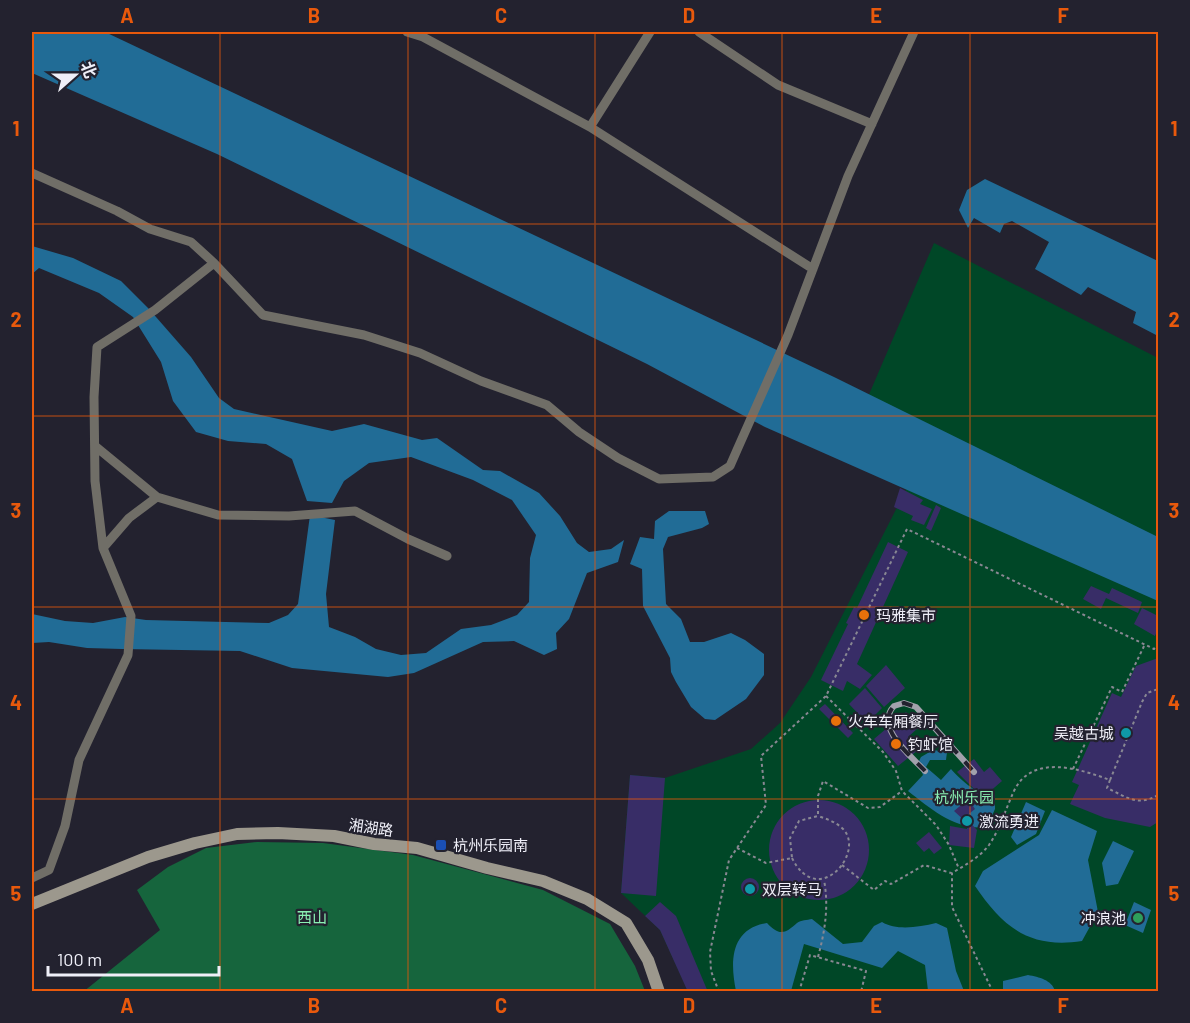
<svg xmlns="http://www.w3.org/2000/svg" width="1190" height="1023" font-family="Barlow,'Noto Sans SC',sans-serif">
  <style>
    .green { fill: #004727 }
    .forest { fill: #16653d }
    .water { fill: #216c96 }
    .building { fill: #382d67 }
    .lines { fill: none; stroke-linecap: round; stroke-linejoin: round }
    .path { stroke: #898893; stroke-width: 2; stroke-dasharray: 3 3; stroke-linecap: butt }
    .minor { stroke: #706e67; stroke-width: 9 }
    .secondary { stroke: #9c988d; stroke-width: 12 }
    .rail-casing { stroke: #a2a1ac; stroke-width: 6 }
    .rail { stroke: #23222f; stroke-width: 4; stroke-dasharray: 11; stroke-linecap: butt }
    .grid { fill: none; stroke: #e8590c; stroke-width: 1.5; stroke-opacity: 0.55 }
    .food-dot { fill: #e8710a; stroke: #23222f; stroke-width: 2 }
    .culture-dot { fill: #0f9aa8; stroke: #23222f; stroke-width: 2 }
    .transit-dot { fill: #1a4fb4; stroke: #23222f; stroke-width: 2 }
    .leisure-dot { fill: #2e9e5b; stroke: #23222f; stroke-width: 2 }
    .labels { text-anchor: middle; dominant-baseline: central; stroke-width: 4.5; stroke-linejoin: round; paint-order: stroke }
    .poi-label { font-size: 15px; fill: #efeff8; stroke: #23222f; text-anchor: start }
    .park-label { font-size: 15px; fill: #8af0b3; stroke: #23222f }
    .street-label { font-size: 15px; fill: #efeff8; stroke: #23222f }
    .neatline { fill: none; stroke: #e8590c; stroke-width: 2 }
    .grid-label { font-size: 20px; text-anchor: middle; font-weight: bold; fill: #e8590c }
  </style>
  <rect width="100%" height="100%" fill="#23222f"/>
  <!-- green -->
  <path class="green" d="M934,243L1158,358V991H688L660,930L621,893L630,775L665,778L751,749L780,723L811,677L921,460L855,427Z"/>
  <!-- forest -->
  <path class="forest" d="M257,842L323,843L413,855L543,890L610,924L635,966L645,991L83,992L160,930L137,890L168,867L206,848Z"/>
  <!-- water -->
  <path class="water" d="M32,32H105L834,377L1158,537V601L765,427L647,364L217,154L32,73Z
    M985,179L1158,261V336L1133,323L1136,312L1088,287L1081,295L1035,269L1049,242L1012,221L1004,224L1000,233L974,218L968,228L959,210L967,190Z
    M32,246L73,258L121,281L149,309L191,357L219,398L234,409L332,431L364,424L422,440L437,438L483,470L500,471L539,493L560,516L577,543L589,552L611,549L624,540L618,562L587,573L569,619L556,633L557,649L544,655L514,641L483,642L414,673L388,677L292,668L240,651L122,649L87,648L49,642L32,643V614L65,621L93,623L125,617L146,620L269,623L288,615L298,604L310,515L335,520L326,594L329,627L355,637L376,649L401,655L426,653L461,629L491,625L517,615L529,602L530,558L536,535L512,500L473,480L411,457L369,463L344,481L332,503L307,501L292,459L266,444L228,441L196,432L173,401L161,362L133,317L99,293L39,268L32,274Z
    M669,511H705L709,524L702,528L668,537L663,549L666,604L681,619L690,642H704L731,633L745,640L764,654V675L746,699L715,720L705,719L691,707L676,682L671,672L670,658L643,606L642,569L630,564L640,537L654,539L655,521Z
    M933,750L947,752L946,760H930L926,767L941,780L951,769C961,780 978,797 993,793L995,795V809L987,827C956,831 931,809 908,791L923,775L918,763L921,757Z
    M1026,802L1045,811L1036,834L1017,845L1011,837Z
    M1052,810L1097,831L1088,860L1098,912L1082,941C1029,949 1003,927 975,886L983,871L1039,835Z
    M1113,841L1134,851L1118,884L1106,886L1102,863Z
    M1134,902L1151,910L1143,933L1125,925Z
    M812,919L843,944L862,942L874,926L882,922C897,931 919,927 936,923L947,928L956,971L964,991H928L925,965L898,951L882,968L804,944L791,991H736C730,962 730,929 767,923C779,936 785,934 797,923C801,920 807,920 812,919Z
    M1028,975C1039,977 1052,980 1055,991H1003V981Z"/>
  <!-- building -->
  <path class="building" d="M900,488L923,500L920,504L932,509L924,525L911,520L913,516L894,507Z
    M936,505L941,508L931,531L926,528Z
    M888,542L908,552L857,664L872,675L860,689L847,681L843,691L821,680L848,624L846,623L854,607L857,608Z
    M1091,586L1109,594L1112,588L1142,602L1138,613L1106,598L1101,609L1083,599Z
    M1142,608L1158,616V628L1155,636L1134,624Z
    M1158,658V822L1150,827L1105,818L1070,804L1079,785L1072,782L1112,693L1121,697L1136,666Z
    M886,665L905,688L884,707L866,686Z
    M865,688L882,708L867,723L849,704Z
    M825,704L853,733L848,738L819,709Z
    M906,712L918,728L908,737L918,750L898,766L874,739Z
    M974,759L984,772L990,767L1002,781L973,806L975,809L965,817L977,830L974,848L949,845L950,826L967,829V823L954,811L977,792L957,772Z
    M630,775L665,778L656,896L621,893Z
    M769 850a50 50 0 1 1 100 0a50 50 0 1 1-100 0Z
    M929,832L942,848L934,854L929,848L924,852L916,843Z
    M741 887a9 9 0 1 1 18 0a9 9 0 1 1-18 0Z
    M660,902L676,916L708,992H688L660,930L645,916Z"/>
  <g class="lines">
    <!-- path -->
    <path class="path" d="M826,696L883,752L896,771L902,791L936,825L949,845L959,869
      M1073,769L1112,687L1122,692L1145,644
      M1110,780L1107,788C1127,797 1137,807 1158,795
      M737,848L766,863L792,858L790,838L799,821L818,816V796L823,781L868,808L880,807L902,791
      M792,858C818,910 866,852 843,829C836,822 827,819 818,816
      M842,865L874,890L885,881L891,884L924,865L951,873
      M818,957C825,931 829,906 824,880
      M719,992L711,971L710,952L729,860L766,805L761,756L826,696L907,529L1154,649L1158,645
      M799,992L810,955L866,971L861,992
      M993,992L952,907V873C964,866 980,857 989,845C1000,829 1006,808 1014,791C1032,753 1080,769 1110,780L1142,702L1147,693L1158,689"/>
    <!-- minor -->
    <path class="minor" d="M407,32L423,37L590,127L813,269
      M699,32L778,85L872,124
      M590,127L650,32
      M32,173L117,211L150,229L191,242L214,263L263,315L364,335L420,353L481,381L547,405L579,432L618,458L659,479L713,477L730,466L737,450L788,335L848,176L914,32
      M95,446L157,497L218,515L289,516L355,511L408,539L447,556
      M103,548L129,518L157,497
      M32,878L49,870L65,826L79,760L128,655L131,616L103,548L95,481L94,397L97,347L155,310L214,263"/>
    <!-- secondary -->
    <path class="secondary" d="M32,904L148,857L195,843L237,834L278,833L334,836L374,844L417,848L487,868L543,881L587,899L626,923L648,960L659,992"/>
    <defs>
      <path id="rail" d="M925,771C911,756 874,727 894,706L904,703L916,707L974,772"/>
    </defs>
    <!-- rail casing -->
    <use href="#rail" class="rail-casing"/>
    <!-- rail -->
    <use href="#rail" class="rail"/>
  </g>
  <!-- grid -->
  <path class="grid" d="M220,32V992M408,32V992M595,32V992M782,32V992M970,32V992M32,224H1158M32,416H1158M32,607H1158M32,799H1158"/>
  <!-- markers -->
  <g class="food-dot">
    <circle cx="864" cy="615" r="6"/>
    <circle cx="836" cy="721" r="6"/>
    <circle cx="896" cy="744" r="6"/>
  </g>
  <g class="culture-dot">
    <circle cx="1126" cy="733" r="6"/>
    <circle cx="967" cy="821" r="6"/>
    <circle cx="750" cy="889" r="6"/>
  </g>
  <rect class="transit-dot" x="435" y="839" width="12" height="12" rx="3"/>
  <circle class="leisure-dot" cx="1138" cy="918" r="6"/>
  <g class="labels">
    <!-- poi labels -->
    <g class="poi-label">
      <text x="876" y="615">玛雅集市</text>
      <text x="848" y="721">火车车厢餐厅</text>
      <text x="1114" y="733" text-anchor="end">吴越古城</text>
      <text x="908" y="744">钓虾馆</text>
      <text x="979" y="821">激流勇进</text>
      <text x="453" y="845">杭州乐园南</text>
      <text x="762" y="889">双层转马</text>
      <text x="1126" y="918" text-anchor="end">冲浪池</text>
    </g>
    <!-- park labels -->
    <g class="park-label">
      <text x="964" y="797">杭州乐园</text>
      <text x="312" y="917">西山</text>
    </g>
    <!-- street labels -->
    <g class="street-label">
      <text transform="translate(371 827) rotate(8)">湘湖路</text>
    </g>
  </g>
  <!-- border -->
  <rect width="1190" height="1023" fill="none" stroke="#23222f" stroke-width="66"/>
  <!-- north arrow -->
  <g transform="translate(75 75) rotate(69)" stroke="#23222f" stroke-width="4.5" paint-order="stroke">
  <path d="M0-4.5L10 22L0 15L-10 22Z" fill="#efeff8"/>
  <text y="-9" font-size="16" font-weight="bold" text-anchor="middle" fill="#efeff8">北</text>
  </g>
  <!-- scale -->
  <path d="M48 966v9h171v-9" fill="none" stroke="#efeff8" stroke-width="3"/>
  <text x="57" y="966" font-size="18" fill="#efeff8" stroke="#23222f" stroke-width="4.5" paint-order="stroke">100 m</text>
  <rect x="33" y="33" width="1124" height="957" class="neatline"/>
  <g class="grid-label">
    <text x="127" y="23">A</text>
    <text x="314" y="23">B</text>
    <text x="501" y="23">C</text>
    <text x="689" y="23">D</text>
    <text x="876" y="23">E</text>
    <text x="1063" y="23">F</text>
    <text x="16" y="136">1</text>
    <text x="1174" y="136">1</text>
    <text x="16" y="327">2</text>
    <text x="1174" y="327">2</text>
    <text x="16" y="518">3</text>
    <text x="1174" y="518">3</text>
    <text x="16" y="710">4</text>
    <text x="1174" y="710">4</text>
    <text x="16" y="901">5</text>
    <text x="1174" y="901">5</text>
    <text x="127" y="1013">A</text>
    <text x="314" y="1013">B</text>
    <text x="501" y="1013">C</text>
    <text x="689" y="1013">D</text>
    <text x="876" y="1013">E</text>
    <text x="1063" y="1013">F</text>
  </g>
</svg>
